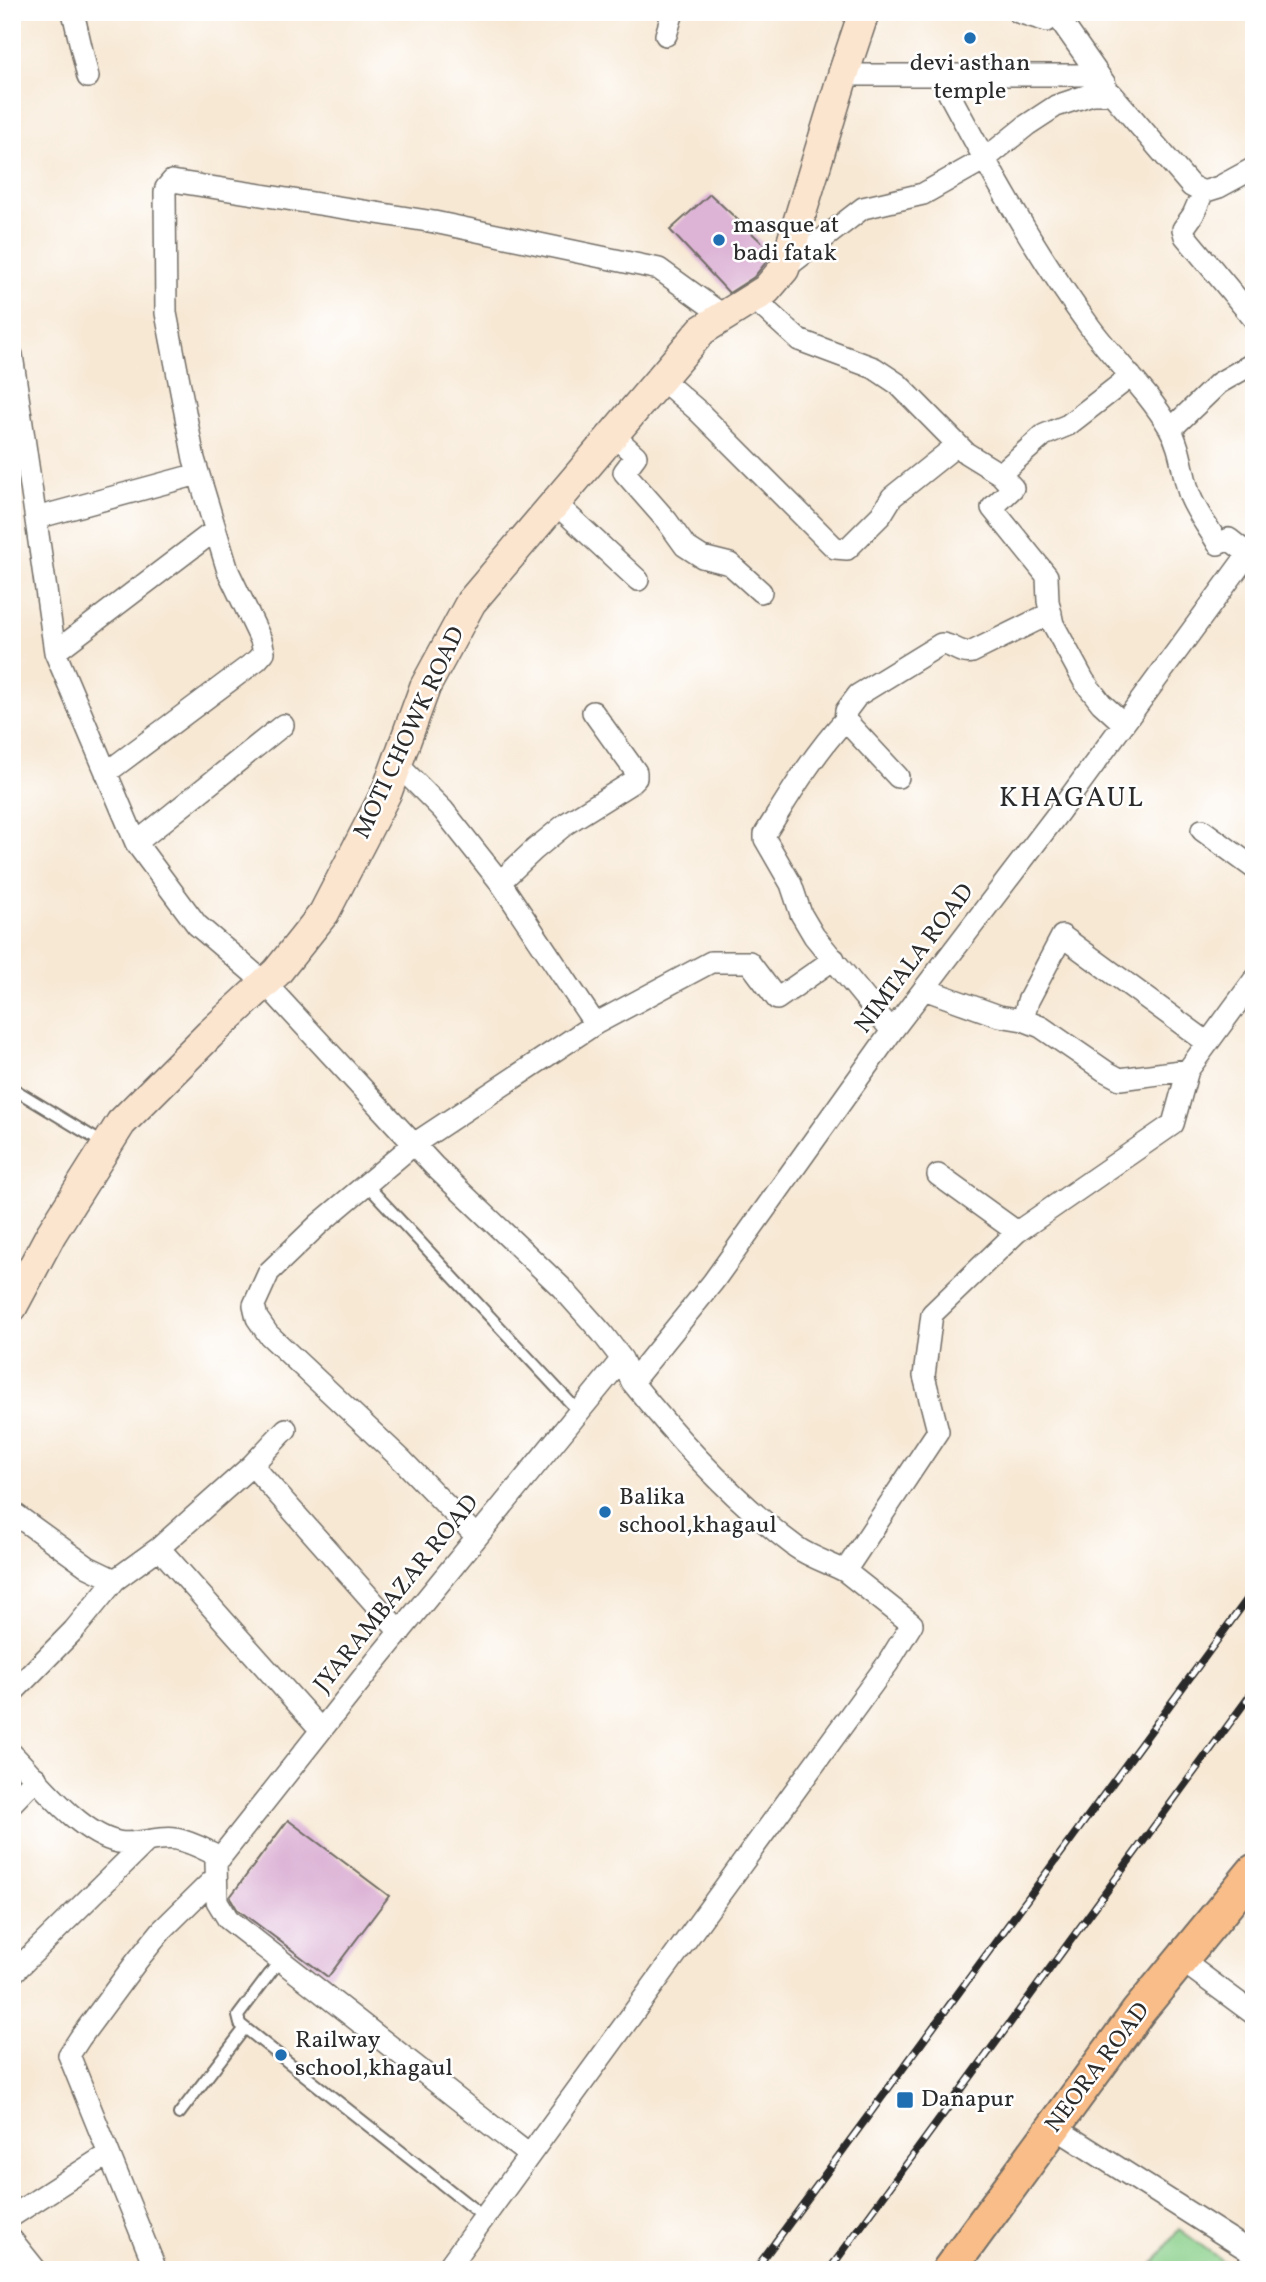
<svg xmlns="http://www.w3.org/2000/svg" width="1266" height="2282" font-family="Vollkorn,serif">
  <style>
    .green { fill: #88cf89; stroke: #5a7d5a; stroke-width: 2 }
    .building { fill: #ddb4d6 }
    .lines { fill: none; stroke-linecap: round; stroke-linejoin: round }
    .lane-casing { stroke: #726d66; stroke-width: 14 }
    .street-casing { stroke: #726d66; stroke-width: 24 }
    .secondary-casing { stroke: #726d66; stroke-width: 33 }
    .primary-casing { stroke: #726d66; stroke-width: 37 }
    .lane { stroke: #fff; stroke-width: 10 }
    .street { stroke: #fff; stroke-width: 21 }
    .secondary { stroke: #fce5cf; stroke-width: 30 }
    .primary { stroke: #f8bd88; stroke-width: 33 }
    .rail-casing { stroke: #2b2b2b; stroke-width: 8 }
    .rail { stroke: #fff; stroke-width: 5; stroke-dasharray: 16; stroke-linecap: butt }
    .poi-dot { fill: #1f6fb2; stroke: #fff; stroke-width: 2.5 }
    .labels { text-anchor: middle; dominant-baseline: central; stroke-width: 5; stroke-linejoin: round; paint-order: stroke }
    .poi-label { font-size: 24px; fill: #2b2b2b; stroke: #fff; text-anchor: start }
    .street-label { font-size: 24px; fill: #2b2b2b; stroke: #fff }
    .quarter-label { font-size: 28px; letter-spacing: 2px; fill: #2b2b2b; stroke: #fff }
  </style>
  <rect width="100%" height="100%" fill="#fff"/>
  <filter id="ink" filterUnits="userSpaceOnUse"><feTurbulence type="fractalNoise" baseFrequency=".0143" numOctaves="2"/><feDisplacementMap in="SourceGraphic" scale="14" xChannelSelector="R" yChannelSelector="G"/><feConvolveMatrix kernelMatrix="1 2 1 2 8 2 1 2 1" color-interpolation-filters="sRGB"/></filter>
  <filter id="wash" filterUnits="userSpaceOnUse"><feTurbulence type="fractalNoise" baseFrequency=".00686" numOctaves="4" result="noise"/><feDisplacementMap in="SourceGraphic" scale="28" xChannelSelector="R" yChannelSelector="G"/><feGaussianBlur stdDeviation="1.57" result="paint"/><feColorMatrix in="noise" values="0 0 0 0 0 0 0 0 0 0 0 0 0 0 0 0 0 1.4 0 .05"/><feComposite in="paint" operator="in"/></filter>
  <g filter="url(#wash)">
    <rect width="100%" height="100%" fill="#f7e8d4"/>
    <!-- green -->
    <path class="green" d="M1179,2229L1235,2270H1149Z"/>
    <g id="blocks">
      <!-- building -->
      <path class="building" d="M710,194L770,250L768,260L754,277L729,293L670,230Z
        M288,1820L389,1896L328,1977L237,1909L230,1897Z"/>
    </g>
  </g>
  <g filter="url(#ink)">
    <use href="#blocks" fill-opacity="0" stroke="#726d66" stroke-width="2"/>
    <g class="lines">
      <defs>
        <path id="lane" d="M12,1088L106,1145
          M367,1185L579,1412
          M280,1960L238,2016L240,2024L485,2218
          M179,2114L245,2028"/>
        <path id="street" d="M73,12L88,77
          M1018,12L1047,21
          M1063,24L1105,84
          M666,35L673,12
          M843,75H1098
          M939,75C985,161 1032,248 1090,327C1115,361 1147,390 1169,427C1181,447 1182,471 1189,493C1195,511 1209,528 1218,544L1229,539L1248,554
          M1203,192L1193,215L1183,229L1185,236L1254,319
          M784,269L863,208L923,194L985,159L1027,125L1056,106L1092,94H1112L1191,186L1203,192L1219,187L1254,168
          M753,298L799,340L874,368L898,384L966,453L1000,474L1013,488L992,508L1047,576L1048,601L1053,624L1084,681L1101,703L1123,723
          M12,355L55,652L136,843L197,925L265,983L434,1166L562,1288L602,1333L622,1359L632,1382L713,1282L892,1031L1059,812L1254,546
          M660,378L697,410L835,548L847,549L881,515L892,497L957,445
          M1171,429L1219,383L1254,363
          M612,434L636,456L624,472L667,521L685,546L702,557L730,564L761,592
          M1000,474L1044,435L1068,425L1131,376
          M555,503L638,580
          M36,518L198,474
          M55,652L214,531
          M845,720C813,755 790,794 765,834V839L791,884L801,914L814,936L892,1031
          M397,764L443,810L500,882L595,1024
          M106,773L257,660L264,652L261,640L228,571L194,459L166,313L165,192L166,188L172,181L434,222L659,269L724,316
          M898,777L845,720L846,711L858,695L941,644C953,644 960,655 972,652L1051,613
          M1202,830L1254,868
          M136,843L283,725
          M500,882L534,850L567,823L631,783L636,778V772L593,712
          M924,989L999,1016L1023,1020L1041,1027L1105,1071L1120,1079L1188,1070
          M1023,1020L1028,1001L1062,936L1208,1043
          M938,1175L1017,1232L1173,1124L1188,1070L1254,980
          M632,1382C680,1442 734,1501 796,1547C810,1557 829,1563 845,1571
          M286,1429L252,1465L400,1632
          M12,1512L88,1567L115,1580L159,1548L321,1730
          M477,1537L403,1461L268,1334L257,1318L254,1305L269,1272L319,1224L414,1144L595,1024L711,962H749L777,999L834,959
          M159,1548L252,1465
          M12,1693L74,1630L115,1580
          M12,1754C39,1781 79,1834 118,1842C138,1846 157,1836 176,1839C192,1842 207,1851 221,1857
          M12,1803L36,1778
          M1181,1960L1254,2014
          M12,1974L146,1842
          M1054,2127L1254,2254
          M529,2155L228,1919L217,1901L216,1863L376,1661L622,1359
          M12,2216L108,2154
          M12,2240L36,2270
          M156,2270L69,2055L80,2038L137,1961L162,1930L216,1877
          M446,2270L888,1663L912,1624L845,1571L938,1431L924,1376L932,1314L1017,1232"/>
        <path id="secondary" d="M12,1307L51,1234L121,1123L210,1034L277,972L324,913L387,791L425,687L471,602L702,330L766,290L784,269L843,75L864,12"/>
        <path id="primary" d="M949,2270L1138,2012L1254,1871"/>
      </defs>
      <!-- lane casing -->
      <use href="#lane" class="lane-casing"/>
      <!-- street casing -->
      <use href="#street" class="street-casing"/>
      <!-- secondary casing -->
      <use href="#secondary" class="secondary-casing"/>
      <!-- primary casing -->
      <use href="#primary" class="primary-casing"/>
      <!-- lane -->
      <use href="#lane" class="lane"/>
      <!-- street -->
      <use href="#street" class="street"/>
      <!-- secondary -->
      <use href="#secondary" class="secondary"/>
      <!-- primary -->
      <use href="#primary" class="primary"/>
      <defs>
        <path id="rail" d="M755,2270L1254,1590
          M829,2270L1254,1690"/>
      </defs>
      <!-- rail casing -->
      <use href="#rail" class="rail-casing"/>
      <!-- rail -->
      <use href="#rail" class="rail"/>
    </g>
  </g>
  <!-- markers -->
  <g class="poi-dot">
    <circle cx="970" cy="38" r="7"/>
    <circle cx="719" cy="240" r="7"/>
    <circle cx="605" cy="1512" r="7"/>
    <circle cx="281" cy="2055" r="7"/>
    <rect x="896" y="2091" width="18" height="18" rx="3.5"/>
  </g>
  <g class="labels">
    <!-- poi labels -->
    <g class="poi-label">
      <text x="970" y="64" text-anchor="middle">devi asthan<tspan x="970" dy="28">temple</tspan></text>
      <text x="733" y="226">masque at<tspan x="733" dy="28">badi fatak</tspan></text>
      <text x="619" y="1498">Balika<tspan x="619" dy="28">school,khagaul</tspan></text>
      <text x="295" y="2041">Railway<tspan x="295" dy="28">school,khagaul</tspan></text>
      <text x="921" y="2100">Danapur</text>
    </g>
    <!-- street labels -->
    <g class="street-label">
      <text transform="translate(410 733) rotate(-65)">MOTI CHOWK ROAD</text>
      <text transform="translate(915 959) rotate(-53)">NIMTALA ROAD</text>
      <text transform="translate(397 1594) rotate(-51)">JYARAMBAZAR ROAD</text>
      <text transform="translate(1098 2068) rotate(-53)">NEORA ROAD</text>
    </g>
    <!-- quarter labels -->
    <g class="quarter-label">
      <text x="1072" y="798">KHAGAUL</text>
    </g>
  </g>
  <!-- margin -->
  <rect width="1266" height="2282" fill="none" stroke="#fff" stroke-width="42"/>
</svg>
